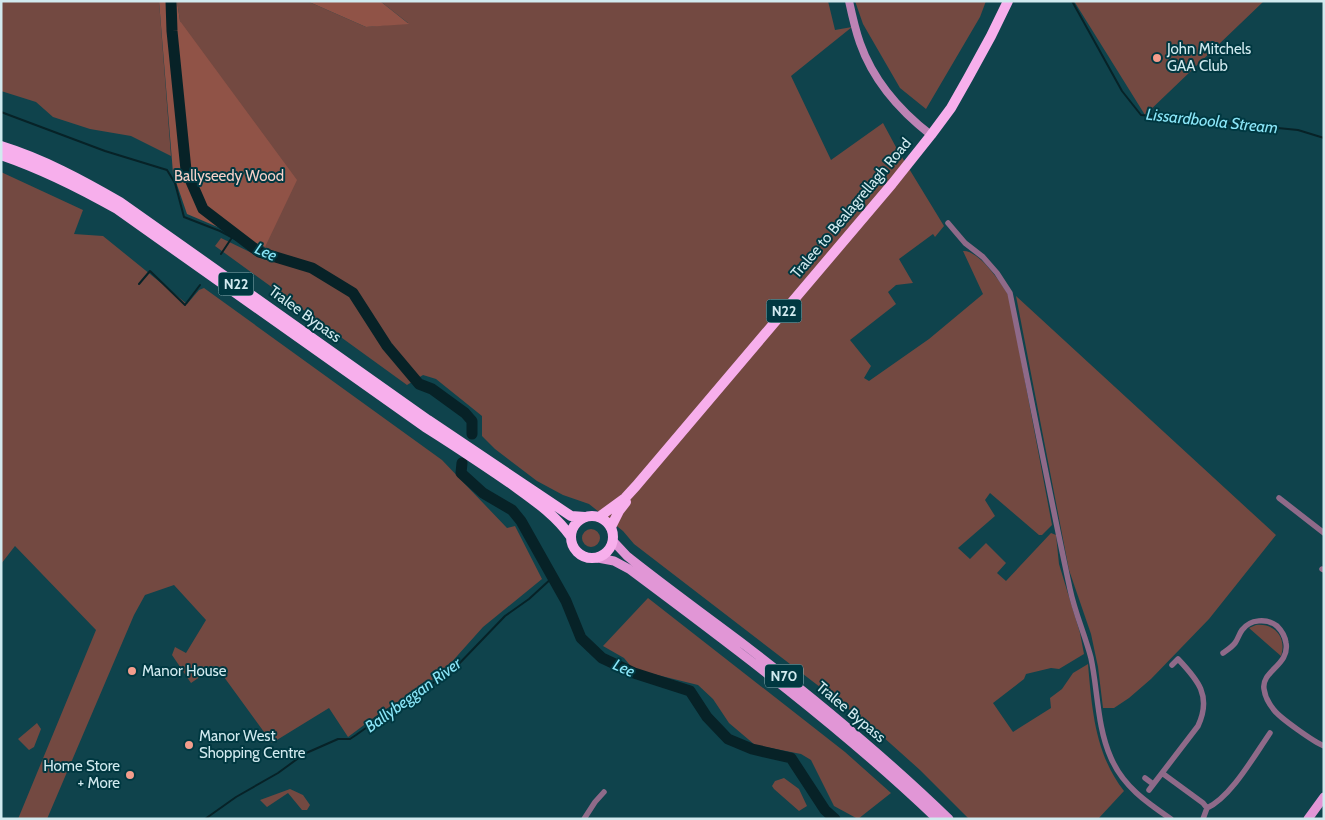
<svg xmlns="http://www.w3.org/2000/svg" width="1325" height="820" font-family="Cabin,sans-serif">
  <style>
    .green { fill: #734941 }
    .forest { fill: #905347 }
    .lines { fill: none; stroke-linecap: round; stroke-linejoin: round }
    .stream { stroke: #072227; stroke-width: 2 }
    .river { stroke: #072227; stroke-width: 11 }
    .street { stroke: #8f6a89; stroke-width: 5.5 }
    .secondary { stroke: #bd83b5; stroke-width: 8 }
    .primary { stroke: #e196d6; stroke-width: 9 }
    .highway { stroke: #f7afec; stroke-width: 10 }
    .poi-dot { fill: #f49d8c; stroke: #003841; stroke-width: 2 }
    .labels { text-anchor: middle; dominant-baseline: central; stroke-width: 4; stroke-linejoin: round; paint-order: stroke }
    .shield { fill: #003841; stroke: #92b5bb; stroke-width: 1 }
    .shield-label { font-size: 14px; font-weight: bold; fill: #d1eaef }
    .poi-label { font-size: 15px; fill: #d1eaef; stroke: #003841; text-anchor: start }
    .park-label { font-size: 15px; fill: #f7d0c8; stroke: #003841 }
    .street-label { font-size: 15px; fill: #d1eaef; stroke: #003841 }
    .water-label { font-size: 16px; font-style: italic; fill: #8be7f9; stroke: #003841 }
  </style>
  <rect width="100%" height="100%" fill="#0f434c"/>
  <!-- green -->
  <path class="green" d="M1,1H159L171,156L131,136L90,129L53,117L36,102L1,91Z
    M177,1H307L366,27L408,23L380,1H828L835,30L852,27L791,76L831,160L883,123L897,149L944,226L935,237L933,234L899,259L913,283L896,285L888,292L896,304L850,340L871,366L864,378L869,381L929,339L983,294L963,251C979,250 1001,283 1009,296L1052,525L1042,535H1039L990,493L985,500L995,516L958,548L970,559L986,543L1006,563L997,573L1006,581L1051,533L1056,535L1059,564L1080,633L1084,654L1059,669L1051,668L1026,674L1024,679L993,703L1013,732L1051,708L1050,698L1062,689L1073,673L1088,664C1092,709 1095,754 1124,791L1098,819H969L920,770L872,727L634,544L623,531L589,504L563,495L537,481L495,449L482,436V416L436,379L423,375L407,385L215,246L221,238L258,256L265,247L180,21Z
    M855,1H986L980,17L926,109L900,88L863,24Z
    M1074,1H1264L1145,115Z
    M1,172L83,210L74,234L103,236L187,304L199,290L204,288L442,460L507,528L515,526L542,579L483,627L449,665L432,680L380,713L348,737L329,708L272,743L216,666L191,683L172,655L175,647L186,653L206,620L174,585L145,595L134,615L47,819H18L96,630L15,546L1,564Z
    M1016,296L1276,535L1209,619L1151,679L1129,698L1114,708H1103L1098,667L1091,634L1069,570Z
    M582 538a9 9 0 1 1 18 0a9 9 0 1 1-18 0Z
    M648,598L845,752L891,793L858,819L834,806L811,760L801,754L755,745L729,723L713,699L698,685L633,669L624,658L603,646Z
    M1256,625C1275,623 1287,638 1281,656L1249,628Z
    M37,723L41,729L34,747L29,750L18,739Z
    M784,778L799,789L807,806L799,811L774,789L772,786L775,781Z
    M290,789L303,795L310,805L307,810H302L288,793L267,807L260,800Z"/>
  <!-- forest -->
  <path class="forest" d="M159,1H177L180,21L297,180L265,247L187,214L173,173Z
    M307,1H380L409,24L366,27Z"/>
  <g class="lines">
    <!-- stream -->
    <path class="stream" d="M1072,1L1122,91L1141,115L1298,130L1324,138
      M1,112L105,151L167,170L175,183L184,217L220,231L259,252
      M221,254L231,239
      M139,284L150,271L185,305L200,285
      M205,819L236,797L278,773L304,754L338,739H350L356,735L387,713L453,670L505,616L529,599L553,577"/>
    <!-- river -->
    <path class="river" d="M171,1L172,31L186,170L203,209L259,252L312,268L353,293L387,346L419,384L432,389L465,413L472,421V434
      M462,463L461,473L483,493L512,510L521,521L566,601L581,638L602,658L634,673L690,691L707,717L728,739L752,749L791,758L825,810L835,819"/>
    <!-- street -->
    <path class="street" d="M948,223L965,243L983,257L997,273L1010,293C1030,392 1049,491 1070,589C1075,613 1085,635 1091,658C1098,691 1097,727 1111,758C1123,786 1146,802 1171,819
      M1279,498L1324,533
      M1322,569L1324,570
      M1223,653C1227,650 1232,647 1235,643C1238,639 1239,634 1242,630C1250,619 1267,618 1277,626C1282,631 1285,636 1286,643C1290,665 1261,671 1264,689C1265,697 1269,704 1274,710C1280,718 1314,742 1324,746
      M1162,773L1203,803L1207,808L1203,819
      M1145,778L1153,784
      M1149,790L1198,726C1212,696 1198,680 1178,659L1172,665
      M1207,808C1231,797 1254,756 1270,733
      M584,819L595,802L604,792"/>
    <!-- secondary -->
    <path class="secondary" d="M849,1C852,15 855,29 860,43C873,80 900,111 931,135"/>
    <!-- primary -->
    <path class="primary" d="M613,541L627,556C666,587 706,616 746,646C816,700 885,757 949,819
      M598,558L614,561L629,569C735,648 841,727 937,819
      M1308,819L1324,797"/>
    <!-- highway -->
    <path class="highway" d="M1,146C43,159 82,180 120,202L428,420L571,516L585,517
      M1,155C42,169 80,188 117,209L425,427C454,445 482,464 510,483C532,499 555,514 571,537
      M571 537a21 21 0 1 1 42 0a21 21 0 1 1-42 0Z
      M599,517L625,498L636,486L892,184L931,135L951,108L968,78L991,36L1008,1
      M611,527L619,511L626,502"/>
  </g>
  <!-- markers -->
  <g class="poi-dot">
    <circle cx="1157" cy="58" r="5"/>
    <circle cx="132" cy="671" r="5"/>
    <circle cx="189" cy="745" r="5"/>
    <circle cx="130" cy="775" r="5"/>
  </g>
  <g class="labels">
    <!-- shield labels -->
    <g class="shield">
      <rect x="218.5" y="272.5" width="35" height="23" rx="4"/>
      <rect x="766.5" y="299.5" width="35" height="23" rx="4"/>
      <rect x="765" y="664.5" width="38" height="23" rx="4"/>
    </g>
    <g class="shield-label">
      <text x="236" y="284">N22</text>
      <text x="784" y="311">N22</text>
      <text x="784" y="676">N70</text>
    </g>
    <!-- poi labels -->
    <g class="poi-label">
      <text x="1167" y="49">John Mitchels<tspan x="1167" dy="17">GAA Club</tspan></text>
      <text x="142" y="671">Manor House</text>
      <text x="199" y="736">Manor West<tspan x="199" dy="17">Shopping Centre</tspan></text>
      <text x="120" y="766" text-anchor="end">Home Store<tspan x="120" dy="17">+ More</tspan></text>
    </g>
    <!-- park labels -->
    <g class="park-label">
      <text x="229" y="176">Ballyseedy Wood</text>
    </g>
    <!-- street labels -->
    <g class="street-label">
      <text transform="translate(851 208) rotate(-50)">Tralee to Bealagrellagh Road</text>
      <text transform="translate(305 314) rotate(36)">Tralee Bypass</text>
      <text transform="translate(851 712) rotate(40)">Tralee Bypass</text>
    </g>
    <!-- water labels -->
    <g class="water-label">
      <text transform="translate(1212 121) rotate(6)">Lissardboola Stream</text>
      <text transform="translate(266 252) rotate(24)">Lee</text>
      <text transform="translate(624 668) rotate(24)">Lee</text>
      <text transform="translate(413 695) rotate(-36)">Ballybeggan River</text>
    </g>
  </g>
  <!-- border -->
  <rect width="1325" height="820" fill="none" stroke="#d1eaef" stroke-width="5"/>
</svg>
